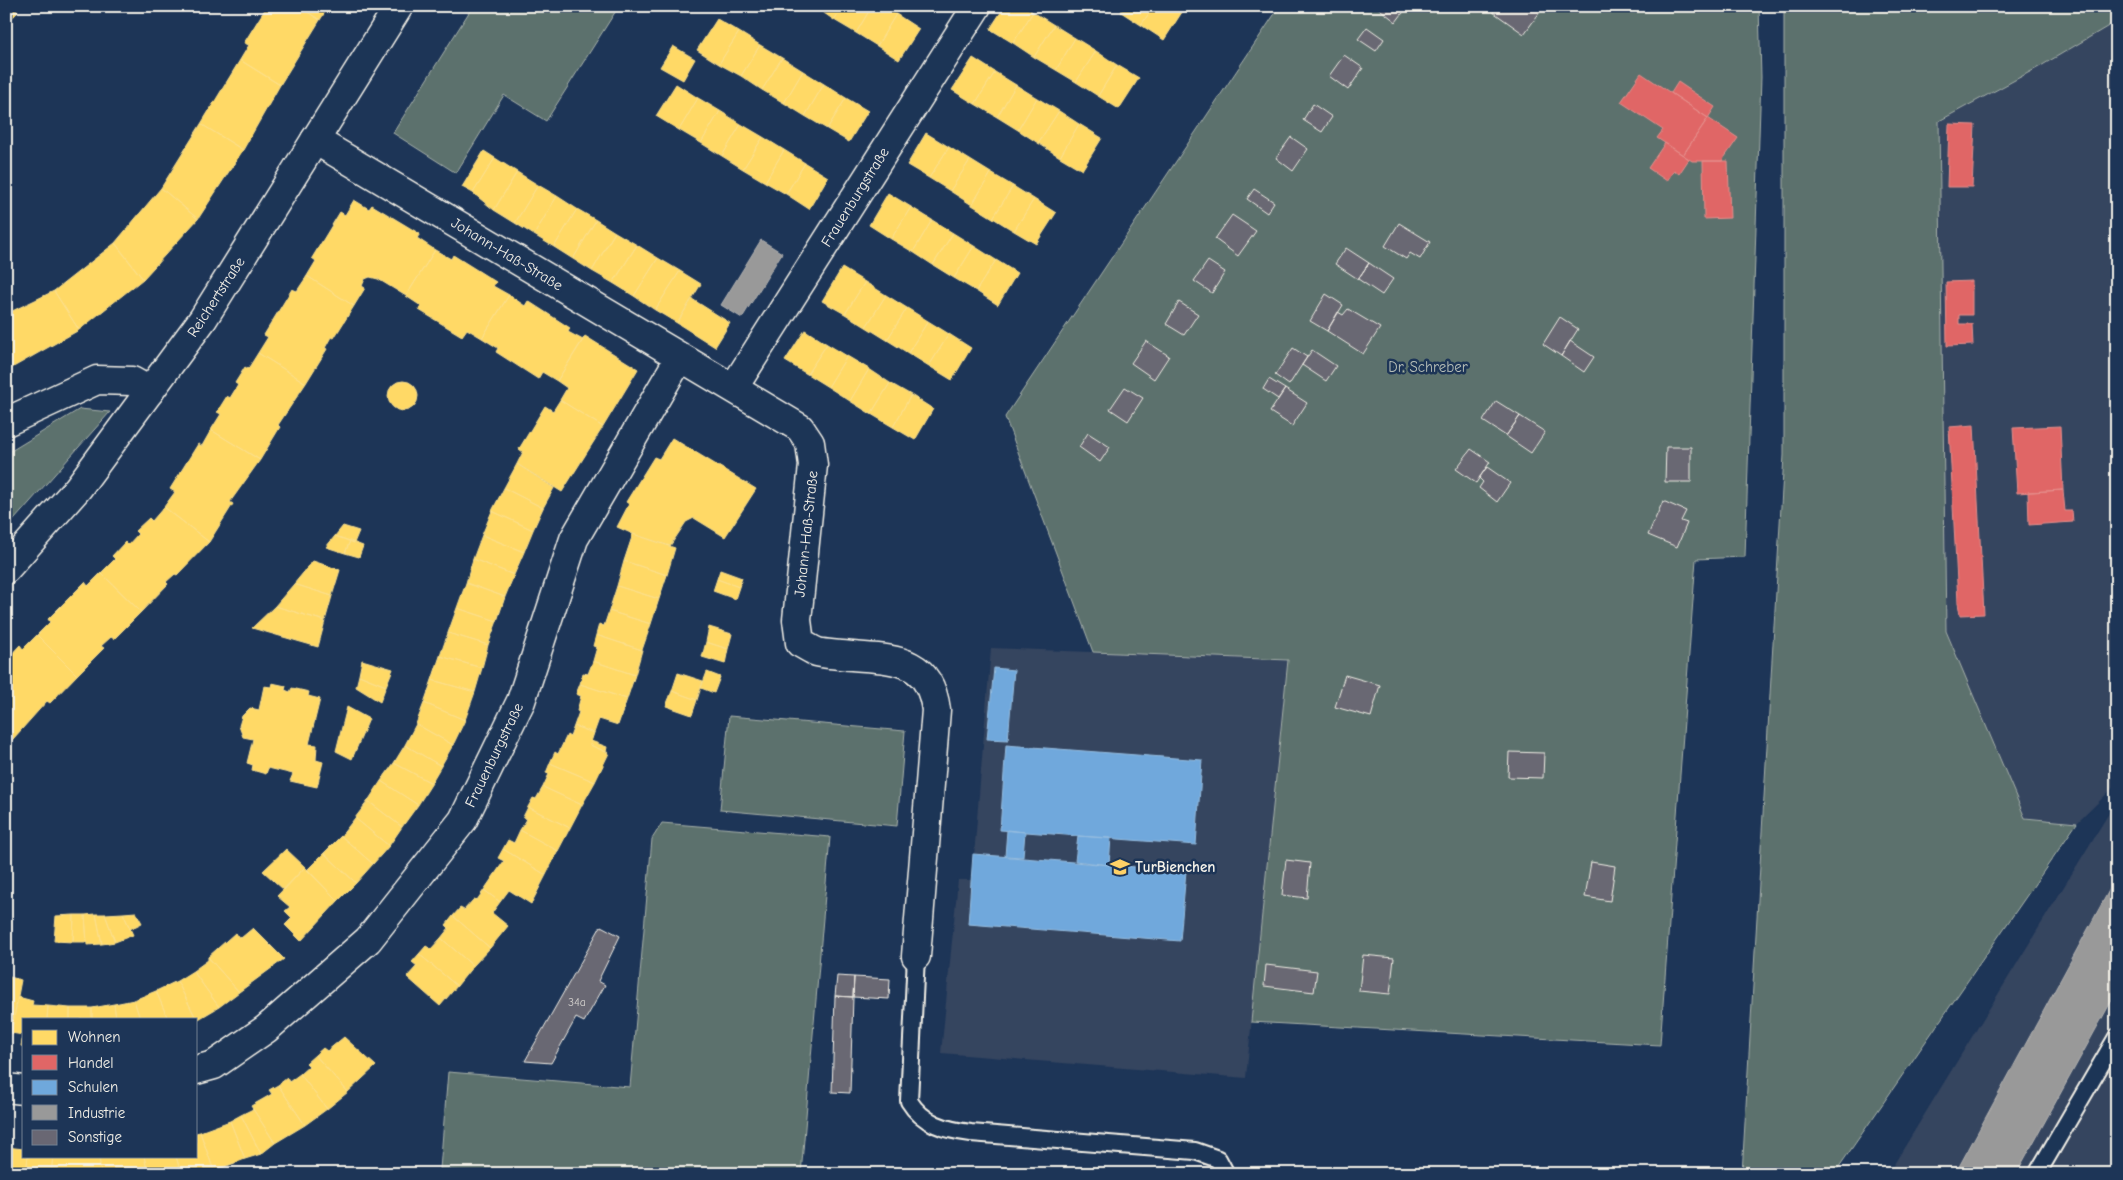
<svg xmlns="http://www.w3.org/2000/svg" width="2123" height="1180" font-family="'Comic Neue',sans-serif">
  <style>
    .built { fill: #34445f }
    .green { fill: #5b716d; stroke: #a8b1aa }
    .homes { fill: #ffd966; stroke: #fce08d }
    .shops { fill: #e06666; stroke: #e6908d }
    .schools { fill: #6fa8dc; stroke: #97bee0 }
    .industry { fill: #999; stroke: #b4b3b1 }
    .building { fill: #696773; stroke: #f4f1e8 }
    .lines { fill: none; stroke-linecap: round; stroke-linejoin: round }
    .service-casing { stroke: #f4f1e8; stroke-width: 20 }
    .minor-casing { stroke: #f4f1e8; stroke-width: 31 }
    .primary-casing { stroke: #f4f1e8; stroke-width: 31 }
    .service { stroke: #1d3557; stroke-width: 16 }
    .minor { stroke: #1d3557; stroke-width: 28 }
    .primary { stroke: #1d3557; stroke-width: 28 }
    .labels { text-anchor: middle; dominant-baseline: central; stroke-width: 5; stroke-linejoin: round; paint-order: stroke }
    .number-label { font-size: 12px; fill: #d1cecb }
    .street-label { font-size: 15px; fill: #f4f1e8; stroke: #1d3557 }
    .park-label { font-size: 15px; fill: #b7beb7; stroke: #1d3557 }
    .poi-label { font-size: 15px; font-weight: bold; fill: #f4f1e8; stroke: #1d3557; text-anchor: start }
  </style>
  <rect width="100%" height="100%" fill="#1d3557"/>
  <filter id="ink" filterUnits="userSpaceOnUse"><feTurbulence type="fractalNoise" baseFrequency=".02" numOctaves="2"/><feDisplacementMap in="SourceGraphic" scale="10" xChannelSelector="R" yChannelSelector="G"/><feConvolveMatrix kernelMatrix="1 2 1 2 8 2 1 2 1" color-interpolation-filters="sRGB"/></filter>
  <g filter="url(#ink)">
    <!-- built -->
    <path class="built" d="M2117,21V784L2077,823L2025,818L1946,631L1939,121L2039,67Z
      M991,648L1288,660L1246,1078L941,1053L958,880H972Z
      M2117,800V1174H1888Z"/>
    <!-- green -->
    <path class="green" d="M473,6H619L546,121L504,95L456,173L393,133Z
      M1280,6H1759L1761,77L1745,557L1696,559L1660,1045L1251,1022L1288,660L1093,652L1005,417Z
      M1784,6H2117V21L2039,67L1939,121L1946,631L2025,818L2077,823L1834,1174H1742L1784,455Z
      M80,409L110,412L6,529V454Z
      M729,716L905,731L897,826L720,810Z
      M662,823L830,837L801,1174H501L440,1169L448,1072L630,1087L652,839Z"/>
    <!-- homes -->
    <path class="homes" d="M6,6H12L18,12L6,24Z
      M267,6L270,8L272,6H298L320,20L280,85L240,60L249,45L244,43Z
      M298,6H329L320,20Z
      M814,6H843L834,20Z
      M843,6H872L856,33L834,20Z
      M872,6H883L896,14L877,46L856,33Z
      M1005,6H1024L1033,12L1013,43L990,29Z
      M1124,6H1154L1141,25L1121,12Z
      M1154,6H1180L1184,9L1164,40L1141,25Z
      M1033,12L1054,25L1034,57L1013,43Z
      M896,14L919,29L899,60L877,46Z
      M717,19L739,32L719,64L697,50Z
      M1054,25L1075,38L1056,70L1034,57Z
      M739,32L760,45L741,76L719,64Z
      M1075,38L1096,51L1076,82L1056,70Z
      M760,45L782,58L762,90L741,76Z
      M673,46L695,59L683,80L660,67Z
      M1096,51L1117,65L1098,96L1076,82Z
      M782,58L803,71L784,103L762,90Z
      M973,58L995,72L975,104L952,90Z
      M240,60L280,85L243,150L201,124Z
      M1117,65L1139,78L1119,109L1098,96Z
      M803,71L824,84L805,116L784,103Z
      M995,72L1016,85L997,117L975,104Z
      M676,84L698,98L679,130L656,116Z
      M824,84L846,98L827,129L805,116Z
      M1016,85L1037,98L1018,130L997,117Z
      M698,98L720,111L701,143L679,130Z
      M846,98L868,111L849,142L827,129Z
      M1037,98L1059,111L1038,143L1018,130Z
      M720,111L741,124L722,156L701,143Z
      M1059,111L1079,124L1060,157L1038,143Z
      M201,124L243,150L198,219L161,188Z
      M741,124L763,137L743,169L722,156Z
      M1079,124L1102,138L1082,170L1060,157Z
      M926,133L949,147L929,178L907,165Z
      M763,137L784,150L765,182L743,169Z
      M949,147L970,160L950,191L929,178Z
      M784,150L805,163L786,194L765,182Z
      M484,151L495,158L473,193L462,187Z
      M495,158L517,172L494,210L473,193Z
      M970,160L991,173L972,205L950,191Z
      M805,163L828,177L809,209L786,194Z
      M517,172L538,185L515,223L494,210Z
      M991,173L1013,186L993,218L972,205Z
      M538,185L557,196L534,235L515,223Z
      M1013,186L1034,199L1014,231L993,218Z
      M161,188L198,219L143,279L115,243Z
      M888,193L911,207L891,239L869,225Z
      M557,196L577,209L554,247L534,235Z
      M1034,199L1056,213L1036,244L1014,231Z
      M354,200L369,209L372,205L420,234L417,238L435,250L406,296L378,279L370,277L365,279L362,286L365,288L354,306L307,276L316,261L312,258L340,212L345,215Z
      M911,207L932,220L913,252L891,239Z
      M577,209L596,220L573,259L554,247Z
      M596,220L615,232L592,271L573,259Z
      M932,220L953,233L933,265L913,252Z
      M615,232L637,245L613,283L592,271Z
      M953,233L974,246L954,278L933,265Z
      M115,243L143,279L79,330L54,291Z
      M637,245L658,258L634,296L613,283Z
      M974,246L996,260L976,291L954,278Z
      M435,250L451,259L453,255L496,282L493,286L509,295L482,338L467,329L462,336L419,310L421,306L406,296Z
      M658,258L680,271L655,310L634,296Z
      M996,260L1017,273L998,305L976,291Z
      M842,268L865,282L845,314L822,301Z
      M680,271L701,284L677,323L655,310Z
      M307,276L354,306L334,338L331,337L325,348L327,349L306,383L258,353L268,337L264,335L292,289L297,291Z
      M865,282L886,295L866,327L845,314Z
      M54,291L79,330L8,370L6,366V314Z
      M509,295L525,306L528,301L570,328L568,332L583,340L557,381L542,372L538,379L496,352L498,348L482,338Z
      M886,295L907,308L887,340L866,327Z
      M692,299L730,323L715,347L677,323Z
      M907,308L928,321L908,353L887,340Z
      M928,321L949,334L929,366L908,353Z
      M805,330L827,344L807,374L785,361Z
      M949,334L971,348L952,380L929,366Z
      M585,336L638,369L603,427L560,400L567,388L557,381Z
      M827,344L847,356L828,387L807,374Z
      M258,353L306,383L278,425L280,427L260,460L211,430L221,414L217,412L227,396L230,398L238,385L235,383L245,367L248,369Z
      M847,356L869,369L850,401L828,387Z
      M869,369L890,383L871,414L850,401Z
      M388 396a15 15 0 1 1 30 0a15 15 0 1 1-30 0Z
      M890,383L911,395L893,427L871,414Z
      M911,395L933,409L915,440L893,427Z
      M560,400L603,427L562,492L517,464L523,452L519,449L545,406L553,411Z
      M211,430L260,460L230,502L233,504L209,542L164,507L175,492L170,489L198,444L202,446Z
      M672,438L756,489L725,537L694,518L686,522L670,546L633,534L617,527L629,504L626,502L654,457L659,459Z
      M517,464L554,488L543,508L504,488Z
      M504,488L543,508L533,530L492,511Z
      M164,507L209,542L177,575L175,574L166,582L168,584L141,612L101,573L115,559L112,556L125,542L128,545L138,534L135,531L149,518L152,521Z
      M492,511L533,530L524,552L482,535Z
      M343,526L359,531L354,543L335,536Z
      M633,534L675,548L667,575L624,561Z
      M482,535L524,552L514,575L473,559Z
      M335,536L350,541L345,553L326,547Z
      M350,541L363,546L359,557L345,553Z
      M473,559L514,575L505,597L466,583Z
      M313,561L340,570L332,596L294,584Z
      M624,561L667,575L659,599L617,586Z
      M720,570L742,578L739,587L717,579Z
      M101,573L141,612L114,639L111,637L101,646L104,648L77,675L37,635L50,622L48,619L85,582L88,586Z
      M717,579L739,587L735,599L713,591Z
      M466,583L505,597L497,621L457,608Z
      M294,584L332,596L325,621L275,606Z
      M617,586L659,599L651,624L609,611Z
      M275,606L325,621L318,647L252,628Z
      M457,608L497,621L488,645L448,633Z
      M609,611L651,624L642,650L596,635L599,624L604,626Z
      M709,627L732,634L728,649L706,642Z
      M448,633L488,645L482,668L440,656Z
      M37,635L77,675L50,703L47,701L13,739L6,732V664L10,660L8,658L20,645L23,649Z
      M596,635L642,650L635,675L593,661L597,647L593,646Z
      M706,642L728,649L725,664L702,657Z
      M440,656L482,668L475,692L432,680Z
      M362,660L393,669L386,686L359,675Z
      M593,661L635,675L627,699L580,684L583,673L588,674Z
      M707,672L720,677L714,693L701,688Z
      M678,673L703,681L697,700L672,691Z
      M359,675L386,686L380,702L356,687Z
      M432,680L475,692L465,720L424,703Z
      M272,683L286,686L285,690L290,692L292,688L309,692L308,696L320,699L309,744L317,745L316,760L323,762L317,787L290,781L293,774L268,768L266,774L252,770L253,765L247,763L253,739L243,737L239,726L242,716L250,708L259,710L264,686L271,687Z
      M580,684L627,699L618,725L599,719L594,733L574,726L579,712L577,711L581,696L576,694Z
      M672,691L697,700L692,715L666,706Z
      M424,703L465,720L453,745L416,724Z
      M347,707L369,719L352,759L336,751Z
      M416,724L453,745L441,766L405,745Z
      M574,726L594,733L590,745L609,753L595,782L550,763L555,752L558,754L567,735L570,737Z
      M6,732L13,739L6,745Z
      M591,741L607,747L606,752L590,745Z
      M405,745L441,766L431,783L394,763Z
      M394,763L432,783L418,805L381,781Z
      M550,763L595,782L582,805L543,787L549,774L546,773Z
      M381,781L418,805L402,827L368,801Z
      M543,787L582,805L570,828L528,807L533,798L536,799Z
      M368,801L402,827L389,846L355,818Z
      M528,807L570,828L558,851L520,830L527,819L523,817Z
      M355,818L389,846L373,864L341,836Z
      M520,830L558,851L546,875L503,849L508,840L514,843Z
      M341,836L373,864L356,883L324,853Z
      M286,849L305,867L284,890L263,871Z
      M503,849L546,875L531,904L509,890L500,902L484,890L504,861L498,858Z
      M324,853L356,883L338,901L307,870Z
      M305,867L338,901L301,941L285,925L292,918L285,911L290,907L277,896Z
      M484,890L500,902L492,913L508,926L490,948L453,916L460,908L464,910L474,899L477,900Z
      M136,912L142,923L130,929L123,913Z
      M123,913L133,935L115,942L105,914Z
      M96,914H105L115,942L102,944Z
      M96,914L102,944L87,945L85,915Z
      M74,915H85L87,942H73Z
      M74,915L73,942L54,941L56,916Z
      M453,916L490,948L473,966L441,938L449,928L446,925Z
      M253,928L284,959L239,992L208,957L235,933L241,938Z
      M441,938L473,966L457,986L419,954L426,946L431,949Z
      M419,954L457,986L440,1006L407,977L417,966L412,962Z
      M208,957L239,992L219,1007L193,971L208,960Z
      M193,971L219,1007L197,1020L177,981Z
      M6,976L21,980L11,1033L6,1032Z
      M177,981L197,1020L196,1019H168L156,991Z
      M156,991L168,1019H140L134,1000Z
      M18,997L33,1001L32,1005L48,1006L47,1019H24V1047L21,1046L23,1035L11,1033Z
      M134,1000L140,1019H116L114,1004Z
      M114,1004L116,1019H92V1008Z
      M48,1006L70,1008V1019H47Z
      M70,1008H92V1019H70Z
      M344,1037L376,1066L348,1092L315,1055L323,1048L327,1051Z
      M315,1055L348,1092L327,1109L300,1074L309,1066L306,1063Z
      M300,1074L327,1109L305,1125L278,1085L287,1078L289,1082Z
      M278,1085L305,1125L275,1143L251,1106L272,1094L269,1090Z
      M253,1109L275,1143L261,1154L241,1115Z
      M241,1115L261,1154L245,1159L230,1121Z
      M230,1121L245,1159L214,1171L200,1132Z
      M200,1132L214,1171L209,1174H181L176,1156H196V1133Z
      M6,1147L24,1149V1156H28L26,1174H6Z
      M28,1156H53L51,1174H26Z
      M53,1156H99L101,1174H51Z
      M99,1156H144L148,1174H101Z
      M144,1156H176L181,1174H148Z"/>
    <!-- shops -->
    <path class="shops" d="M1641,73L1708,118L1683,155L1657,138L1663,130L1621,102Z
      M1678,82L1715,107L1708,118L1671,93Z
      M1708,118L1738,138L1722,161H1692L1683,155Z
      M1949,124L1975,125L1972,187H1947Z
      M1665,143L1689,159L1679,174L1674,170L1667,181L1648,168Z
      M1703,161H1728L1730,218L1704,219Z
      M1972,281V315H1959V324H1972L1973,345L1947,346L1946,282Z
      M1974,425L1984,614L1960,615L1958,603L1949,427Z
      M2060,426L2063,490L2017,493L2013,428Z
      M2063,490L2065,511H2072L2073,522L2029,525L2028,492Z"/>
    <!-- schools -->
    <path class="schools" d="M994,668L1014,670L1008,740L987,739Z
      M1006,745L1202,760L1196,845L1000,830Z
      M1007,830L1025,832L1023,857L1005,856Z
      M1078,836L1111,838L1109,865L1075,861Z
      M973,854L1186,871L1180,941L968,924Z"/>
    <!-- industry -->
    <path class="industry" d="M761,240L782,253L742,318L721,305Z
      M2112,885L2117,888V991L2016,1174H1955Z"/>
    <!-- building -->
    <path class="building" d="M1376,6H1408L1396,22Z
      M1497,6H1533L1540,12L1524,34L1493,12Z
      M1554,6H1569L1565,13Z
      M1367,27L1384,39L1376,51L1358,39Z
      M1344,55L1363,68L1348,90L1329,76Z
      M1313,104L1332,117L1322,132L1303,120Z
      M1291,137L1308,149L1293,171L1276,158Z
      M1254,189L1274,202L1267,213L1247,199Z
      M1232,215L1256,231L1238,256L1215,239Z
      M1399,223L1430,242L1420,259L1410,253L1406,259L1385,246Z
      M1346,248L1369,263L1358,279L1335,264Z
      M1208,261L1225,272L1212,293L1194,281Z
      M1369,263L1393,279L1382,295L1358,279Z
      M1326,294L1343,305L1327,331L1310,321Z
      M1179,302L1198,314L1184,335L1166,324Z
      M1348,309L1380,328L1363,354L1327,331L1338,312L1343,315Z
      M1560,317L1578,329L1561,356L1543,344Z
      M1146,341L1169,356L1154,379L1131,363Z
      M1570,341L1594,357L1584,372L1561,356Z
      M1293,348L1307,357L1289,385L1275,375Z
      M1312,350L1336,366L1326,381L1302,365Z
      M1269,379L1285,389L1278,399L1263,389Z
      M1125,387L1143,398L1128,421L1110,409Z
      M1285,389L1307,403L1292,426L1270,412Z
      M1496,401L1520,416L1506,436L1483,421Z
      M1520,416L1545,432L1531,453L1506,436Z
      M1088,433L1110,447L1100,462L1079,447Z
      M1666,447H1691V482H1665Z
      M1471,449L1490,462L1476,483L1456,469Z
      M1487,467L1510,483L1497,502L1479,488L1483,482L1479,478Z
      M1663,501L1686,511L1681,521L1687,523L1677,547L1648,535Z
      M1345,675L1380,685L1371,717L1335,707Z
      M1509,752L1544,753L1543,778L1508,777Z
      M1286,860L1310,863L1307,898L1282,895Z
      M1591,862L1615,866L1610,901L1585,897Z
      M601,926L620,936L598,981L605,985L584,1022L576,1018L551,1063L525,1061Z
      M1363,955L1394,958L1390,994L1359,991Z
      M1266,965L1317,971L1314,992L1264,986Z
      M837,976L854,977L853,997L835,996Z
      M854,977L890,979L889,999L853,997Z
      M835,996L853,997L850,1093L832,1092Z"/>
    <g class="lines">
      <defs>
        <path id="service" d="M916,956L909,1101C923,1124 946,1130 971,1133L1195,1151L1218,1159L1226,1174
          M2037,1174L2117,1037"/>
        <path id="minor" d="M315,140L800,428L810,443L813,465L797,620L800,643C806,646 812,650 817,652C824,654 833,654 841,655C887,660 929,653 936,710L916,956
          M734,387L977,6
          M6,422L97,380L132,381L150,391
          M196,1070L214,1065L266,1029L368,940L463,820L521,701L574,539L680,357
          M6,1088L24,1090"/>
        <path id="primary" d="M6,569L78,488L203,319L399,6"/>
      </defs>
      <!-- service casing -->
      <use href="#service" class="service-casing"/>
      <!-- minor casing -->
      <use href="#minor" class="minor-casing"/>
      <!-- primary casing -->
      <use href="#primary" class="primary-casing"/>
      <!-- service -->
      <use href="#service" class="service"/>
      <!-- minor -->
      <use href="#minor" class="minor"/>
      <!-- primary -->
      <use href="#primary" class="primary"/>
    </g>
  </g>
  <!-- icons -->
  <defs>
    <symbol id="school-bare" viewBox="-9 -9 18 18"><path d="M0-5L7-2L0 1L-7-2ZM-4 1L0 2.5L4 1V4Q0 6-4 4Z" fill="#ffd166" stroke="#1d3557" stroke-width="2.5" paint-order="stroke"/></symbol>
  </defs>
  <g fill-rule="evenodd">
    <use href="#school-bare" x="1106" y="853" width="28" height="28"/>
  </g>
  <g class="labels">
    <!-- number labels -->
    <g class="number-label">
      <text x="577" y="1002">34a</text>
    </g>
    <!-- street labels -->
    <g class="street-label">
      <text transform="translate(855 197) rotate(-58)">Frauenburgstraße</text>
      <text transform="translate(507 254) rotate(31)">Johann-Haß-Straße</text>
      <text transform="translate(216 297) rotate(-57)">Reichertstraße</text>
      <text transform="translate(806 534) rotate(-84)">Johann-Haß-Straße</text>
      <text transform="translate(494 755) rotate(-64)">Frauenburgstraße</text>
    </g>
    <!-- park labels -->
    <g class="park-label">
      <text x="1428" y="367">Dr. Schreber</text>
    </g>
    <!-- poi labels -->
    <g class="poi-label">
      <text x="1135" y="867">TurBienchen</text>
    </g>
  </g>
  <!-- margin -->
  <rect width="2123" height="1180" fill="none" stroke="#1d3557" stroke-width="25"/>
  <rect x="12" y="12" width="2098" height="1155" fill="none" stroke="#f4f1e8" stroke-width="2" filter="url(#ink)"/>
  <!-- legend -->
  <rect x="22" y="1018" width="175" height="140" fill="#1d3557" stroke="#738091"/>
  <rect x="32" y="1030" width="25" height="15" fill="#ffd966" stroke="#738091"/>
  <text x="68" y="1042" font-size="15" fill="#f4f1e8">Wohnen</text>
  <rect x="32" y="1055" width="25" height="15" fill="#e06666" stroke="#738091"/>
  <text x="68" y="1068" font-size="15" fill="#f4f1e8">Handel</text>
  <rect x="32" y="1080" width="25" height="15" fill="#6fa8dc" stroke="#738091"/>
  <text x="68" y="1092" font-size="15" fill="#f4f1e8">Schulen</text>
  <rect x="32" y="1105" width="25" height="15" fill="#999999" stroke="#738091"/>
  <text x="68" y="1118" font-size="15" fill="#f4f1e8">Industrie</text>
  <rect x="32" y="1130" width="25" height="15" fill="#696773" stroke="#738091"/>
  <text x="68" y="1142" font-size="15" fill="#f4f1e8">Sonstige</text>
</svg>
